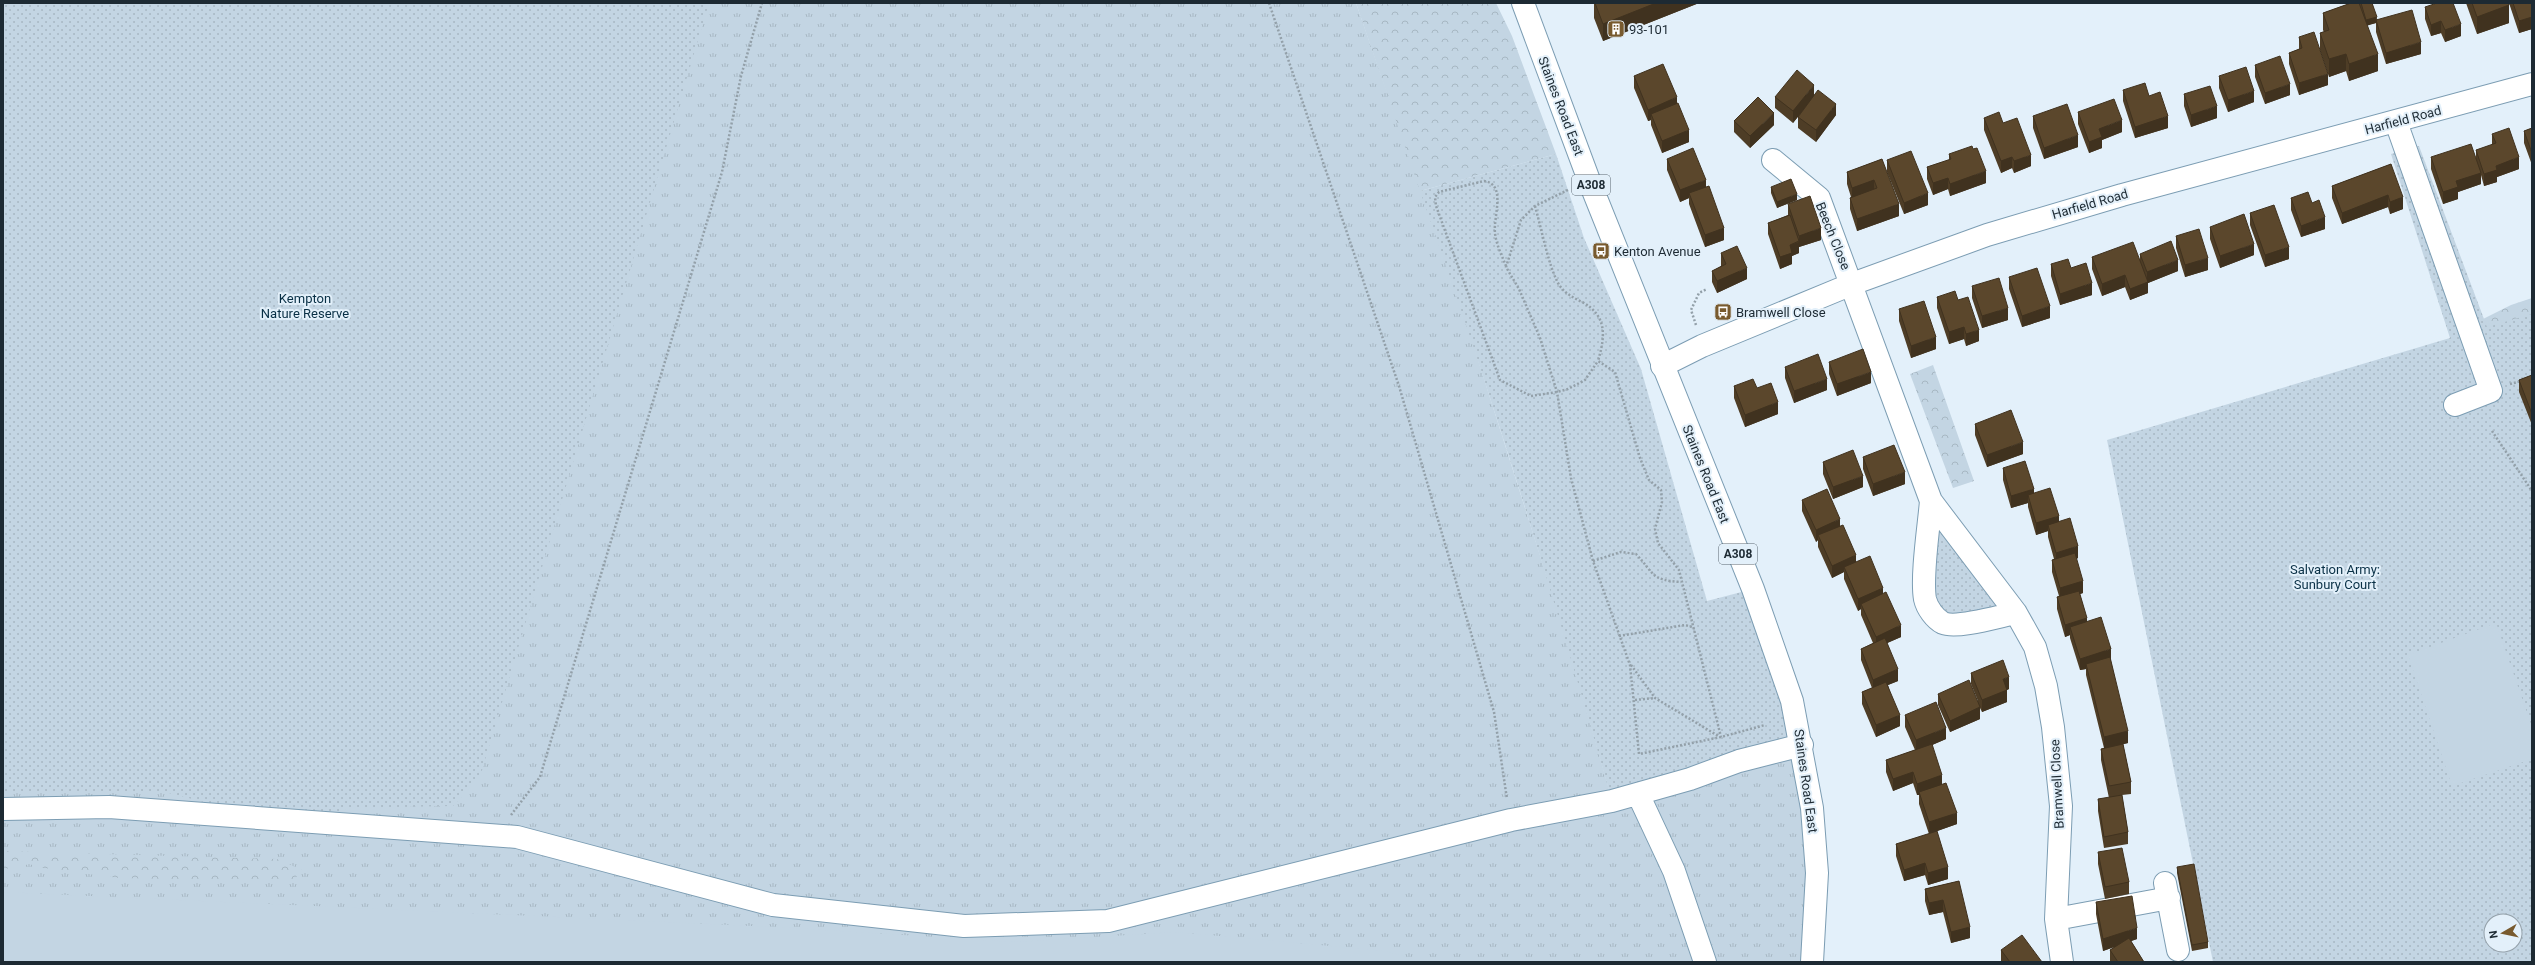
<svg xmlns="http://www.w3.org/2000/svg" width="2535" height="965" font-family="Roboto,sans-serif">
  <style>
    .grass { fill: url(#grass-tufts) }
    .forest { fill: url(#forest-crowns) }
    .park { fill: url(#park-dots); fill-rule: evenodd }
    .garden { fill: #c3d5e3 }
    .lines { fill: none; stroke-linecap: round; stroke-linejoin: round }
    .minor-casing { stroke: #7c9db3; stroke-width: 24 }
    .highway-casing { stroke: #7c9db3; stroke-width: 24 }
    .path { stroke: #93a0a9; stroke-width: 2.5; stroke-dasharray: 2 2; stroke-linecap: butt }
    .minor { stroke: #fff; stroke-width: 22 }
    .highway { stroke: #fff; stroke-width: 22 }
    .wall { fill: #4e3d26 }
    .shaded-wall { fill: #40321f }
    .building { fill: #5b472c; stroke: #40321f }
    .labels { text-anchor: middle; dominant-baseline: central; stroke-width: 4; stroke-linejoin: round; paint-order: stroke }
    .shield { fill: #e3f0fa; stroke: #58656f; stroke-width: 1 }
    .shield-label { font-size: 12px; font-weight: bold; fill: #1d2a33 }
    .poi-label { font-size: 13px; fill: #1d2a33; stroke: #e3f0fa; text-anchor: start }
    .street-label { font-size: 13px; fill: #1d2a33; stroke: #e3f0fa }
    .park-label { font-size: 13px; fill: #082f45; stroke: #e3f0fa }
  </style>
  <defs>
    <pattern id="grass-tufts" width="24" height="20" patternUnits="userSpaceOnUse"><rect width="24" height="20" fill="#c3d5e3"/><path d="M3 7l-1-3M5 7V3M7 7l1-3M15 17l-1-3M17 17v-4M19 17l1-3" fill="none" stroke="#a7b7c3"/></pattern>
    <pattern id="forest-crowns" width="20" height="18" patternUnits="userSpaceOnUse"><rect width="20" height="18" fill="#c3d5e3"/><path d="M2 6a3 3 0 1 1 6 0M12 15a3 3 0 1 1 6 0" fill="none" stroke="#a7b7c3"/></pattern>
    <pattern id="park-dots" width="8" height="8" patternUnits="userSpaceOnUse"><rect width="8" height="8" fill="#c3d5e3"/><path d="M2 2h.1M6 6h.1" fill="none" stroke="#a7b7c3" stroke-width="1.8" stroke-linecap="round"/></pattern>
  </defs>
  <rect width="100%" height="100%" fill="#e3f0fa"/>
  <!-- grass -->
  <path class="grass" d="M3,3H1356L1459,300L1564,631L1612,800L1802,745L1812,962H3Z"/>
  <!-- forest -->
  <path class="forest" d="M1356,3H1496L1512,36L1556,154L1420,191Z
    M2532,298V376L2475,323L2511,305Z
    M1933,365L1974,481L1953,488L1910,374Z
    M3,851L277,859L302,870L292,882L119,878L44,868L29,864L11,869L3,868Z"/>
  <!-- park -->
  <path class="park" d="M3,3H709L480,777L453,806L349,808L323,816L227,808L161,791H3Z
    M2419,146L2487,327L2532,314V962H2213L2107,440L2450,338L2391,154ZM2491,921H2515V945H2491Z
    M1556,154L1584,238L1641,369L1707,601L1753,589L1802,745L1612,801C1554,596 1491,392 1420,191Z
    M1931,501L2016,613L1943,623L1925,585Z"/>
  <!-- garden -->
  <path class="garden" d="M2496,623L2532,727V759L2452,786L2408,655Z
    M3,892L777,927L1014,942L1176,932L1386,951L1422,962H3Z"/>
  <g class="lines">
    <defs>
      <path id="minor" d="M2396,122L2491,391L2455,405
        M1773,160L1819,198L1931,501L2016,613L2035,647L2046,686L2053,727L2061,806L2056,919L2062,962
        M1662,366L1702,346L1852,284L1987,235L2122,195L2532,84
        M1931,501C1929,525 1921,577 1925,599C1927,608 1935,619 1943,623C1957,629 2000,616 2016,613
        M1638,794L1674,871L1705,962
        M3,809L109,807L517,837L773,905L964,926L1108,921L1511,820L1612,801L1690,779L1739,761L1802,745
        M2165,883L2178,950
        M2056,919L2169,898"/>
      <path id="highway" d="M1523,3L1590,183L1753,589L1792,701L1812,808L1817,873L1812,962"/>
    </defs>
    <!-- minor casing -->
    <use href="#minor" class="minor-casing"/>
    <!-- highway casing -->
    <use href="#highway" class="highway-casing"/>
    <!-- path -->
    <path class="path" d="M1269,3L1399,386L1494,712L1507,799
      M1568,190L1535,206L1521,220L1506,267L1519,289L1540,338L1557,392L1571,478L1593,561L1630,665L1639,754L1721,737L1765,725
      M1535,206C1541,227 1548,263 1557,281C1562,292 1572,297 1582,302C1608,316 1605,337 1598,361L1615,372L1640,458L1649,480L1661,490L1662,502L1655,529L1658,543L1679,570L1721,737
      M1506,266C1502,256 1496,244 1495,233C1493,217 1507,184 1484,181L1439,192L1435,197L1436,206L1500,380L1531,396L1557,392L1568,389L1585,380L1598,361
      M1696,325L1691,310L1699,293L1707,289
      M2510,384L2521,381
      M2492,431L2532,491
      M1593,561L1621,552L1636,554C1655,574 1650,580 1681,582
      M1619,636L1685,625L1692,627
      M1631,665L1655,698L1720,737
      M1635,700L1655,698
      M511,815L540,777L722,172L741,76L762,3"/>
    <!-- minor -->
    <use href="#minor" class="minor"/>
    <!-- highway -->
    <use href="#highway" class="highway"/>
  </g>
  <!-- wall -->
  <path class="wall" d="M1594,3H1699L1603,41L1594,18Z
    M2351,3H2372L2377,20L2421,54L2386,64L2376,32V23L2367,25L2378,71L2349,81L2346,71L2329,77L2320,50V33L2324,32L2323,30V13Z
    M2466,3H2509V23L2477,34Z
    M2509,3H2532V29L2519,33Z
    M2425,7L2461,36L2445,42L2441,33L2431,36L2425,19Z
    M2299,37L2328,85L2299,95L2289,64V53L2299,49Z
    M2255,65L2290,95L2265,104L2255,77Z
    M1634,76L1677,103L1689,142L1662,153L1651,125V120L1648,121L1634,88Z
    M2219,76L2254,102L2228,112L2219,88Z
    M2123,90L2149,96L2168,128L2135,138L2123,101Z
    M2184,94L2217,118L2191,127L2184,106Z
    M1814,95L1836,115L1816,142L1798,128V117L1805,108L1793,123L1775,108V97Z
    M2078,112L2122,132L2102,140V148L2089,153L2078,124Z
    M2033,116L2078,147L2044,159L2033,128Z
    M1984,118L2003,123L2031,166L2014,173L2012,168L2001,173L1984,130Z
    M1734,121L1774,125L1750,148L1734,132Z
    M2532,128V165L2524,143V131Z
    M2492,134L2519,169L2497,177V182L2484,186L2481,175V184L2458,192V199L2443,204L2431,169V157L2476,158V150L2492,145Z
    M1949,154L1986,183L1950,196L1948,189L1933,195L1927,179V167L1949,160Z
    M1667,159L1706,186L1724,240L1705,247L1689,204V198L1680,202L1667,170Z
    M1882,159L1899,216L1857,231L1850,209V198L1851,197L1847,184V172Z
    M1887,160L1928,205L1904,214L1887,172Z
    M2391,164L2403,209L2390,214L2388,207L2342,224L2332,198V186Z
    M1771,187L1797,200L1777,208L1771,193Z
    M2291,198L2325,229L2301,237L2291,210Z
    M1788,204L1821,240L1799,247V253L1792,256V264L1780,269L1768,234V223L1788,215Z
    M2250,213L2289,259L2265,267L2250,225Z
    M2210,227L2254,255L2220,268L2210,239Z
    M2176,236L2208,270L2185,277L2176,248Z
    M1721,253L1747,279L1717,293L1712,282V271L1721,266Z
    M2140,254L2178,271L2148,283V293L2130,300L2125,287L2102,296L2092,269V257L2140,260Z
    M2051,264L2071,268L2092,295L2060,305L2051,276Z
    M2009,277L2050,318L2022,327L2009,289Z
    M1972,286L2008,320L1982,328L1972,298Z
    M1937,297L1958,300L1979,341L1966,346L1964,339L1949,344L1937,308Z
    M1899,309L1936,349L1911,358L1899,321Z
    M1829,362L1871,383L1837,396L1829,374Z
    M1785,367L1827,390L1794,403L1785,378Z
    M2532,375V425L2519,392V380Z
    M1734,386L1757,388L1778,414L1745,427L1734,398Z
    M1975,424L2023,454L1987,467L1975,435Z
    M1863,457L1905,484L1873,496L1863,469Z
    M1823,462L1863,487L1833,499L1823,474Z
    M2003,468L2034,493L2059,522L2078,558L2076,559L2083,593L2080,594L2087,621L2111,661L2128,743L2123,744L2131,782V794L2122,795L2128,832V844L2104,848L2098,811V799L2109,798L2101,760V749L2104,748L2086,675V669L2080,670L2070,638V635L2065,637L2057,609V597L2059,596L2052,572V560L2054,559L2048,537V531L2036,535L2028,507V503L2011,508L2003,480Z
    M1802,500L1840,526L1856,562L1883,594L1901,637L1887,643L1898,681L1888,685L1900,726L1876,737L1862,704V692L1872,688L1861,660V649L1873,643L1861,615V609L1858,611L1844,579V572L1832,578L1818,547V540L1816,542L1802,511Z
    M1971,673L2009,689L2007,690V702L1982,712L1980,708V719L1950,732L1938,705V694L1978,701L1971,684Z
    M1905,715L1946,739L1932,745L1942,784L1957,824L1937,831L1948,879L1928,885L1925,875L1904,881L1896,856V844L1929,834L1919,804V795H1917L1913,783L1893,791L1886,772V760L1915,750L1905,727Z
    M2098,852L2129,882V894L2105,899L2098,864Z
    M2177,867L2208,942V948L2192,951L2177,873Z
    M1959,881L1970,938L1951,943L1943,912L1929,915L1925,901V889Z
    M2096,902L2137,939L2131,941L2144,962H2110V950L2114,947L2103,951L2096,914Z
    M2001,950L2042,962H2001Z"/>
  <!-- shaded-wall -->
  <path class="shaded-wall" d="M1656,3H1699L1603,41V24Z
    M2509,5V23L2477,34V17Z
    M2377,17L2376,23L2366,26V20Z
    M2532,17V29L2519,33V21Z
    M2441,21V33L2431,36V25Z
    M2461,24V36L2445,42V30Z
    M2421,42V54L2386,64V53Z
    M2346,54V71L2329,77V59Z
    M2378,54V71L2349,81V64Z
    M2328,74V85L2299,95V83Z
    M2290,84V95L2265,104V93Z
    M1814,85V96L1793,123V111Z
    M2254,91V102L2228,112V100Z
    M1677,97V109L1651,114V120L1648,121V110Z
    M1836,104V115L1816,142V130Z
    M2217,106V118L2191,127V115Z
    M1774,113V125L1750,148V136Z
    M2168,116V128L2135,138V127Z
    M2122,120V132L2102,140V148L2089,153V142L2099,129Z
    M1689,130V142L1662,153V141Z
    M2078,135V147L2044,159V148Z
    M2031,155V166L2014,173V161Z
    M2012,157V168L2001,173V161Z
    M2519,157V169L2497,177V182L2484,186V174L2496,166Z
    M1986,171V183L1950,196V184Z
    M2481,173V184L2458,192V199L2443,204V192L2456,181Z
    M1948,178V189L1933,195V183Z
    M1706,180V191L1689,193V198L1680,202V190Z
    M1874,180V191L1852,199V188Z
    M1928,193V205L1904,214V203Z
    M1797,194V200L1777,208V202Z
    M2388,195V207L2342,224V213Z
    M2403,197V209L2390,214V202Z
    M1899,204V216L1857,231V219Z
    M2325,217V229L2301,237V226Z
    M1724,228V240L1705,247V235Z
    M1821,228V240L1799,247V253L1792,256V264L1780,269V257L1790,245L1799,242V236Z
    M2254,244V255L2220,268V256Z
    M2289,247V259L2265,267V255Z
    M2208,258V270L2185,277V265Z
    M2178,260V271L2148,283V293L2130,300V289L2147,282V272Z
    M1747,268V279L1717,293V281Z
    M2125,275V287L2102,296V284Z
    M2092,283V295L2060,305V294Z
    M2050,306V318L2022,327V316Z
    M2008,308V320L1982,328V316Z
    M1964,327V339L1949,344V332Z
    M1979,330V341L1966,346V334Z
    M1936,337V349L1911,358V346Z
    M1871,372V383L1837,396V384Z
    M1827,379V390L1794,403V391Z
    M1778,402V414L1745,427V415Z
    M2023,442V454L1987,467V455Z
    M1905,472V484L1873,496V484Z
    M1863,476V487L1833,499V487Z
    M2034,489V501L2028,495V503L2011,508V496Z
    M2059,516V528L2048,525V531L2036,535V523Z
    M1840,519V531L1818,535V540L1816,542V530Z
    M2078,546V558L2056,565V553Z
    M1856,555V567H1844V572L1832,578V566Z
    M2083,581V593L2060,600V588Z
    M1883,588V600L1861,604V609L1858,611V599Z
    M2087,618V630L2070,627V635L2065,637V625Z
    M1901,625V637L1876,648V637Z
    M2111,649V661L2086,664V669L2080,670V659Z
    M1898,669V681L1873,691V680Z
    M2009,677V689L2003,691V679Z
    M2007,690V702L1982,712V700Z
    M1980,707V719L1950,732V721Z
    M1900,715V726L1876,737V725Z
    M1946,728V739L1916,752V740Z
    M2128,731V743L2104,749V737Z
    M1913,772V783L1893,791V779Z
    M1942,775V786L1919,792V795H1917V784Z
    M1957,813V824L1929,834V822Z
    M1925,863V875L1904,881V870Z
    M1948,867V879L1928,885V873Z
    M1943,900V912L1929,915V903Z
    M1970,927V938L1951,943V932Z
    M2137,928V939L2103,951V939Z"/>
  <!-- building -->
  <path class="building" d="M1595,3H1656L1603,24Z
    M2351,3H2359L2378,54L2349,64L2346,54L2329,59L2320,33L2329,30L2323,13Z
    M2361,3H2372L2377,17L2366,20Z
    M2437,3H2453L2461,24L2445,30L2441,21L2431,25L2425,7Z
    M2472,3H2509V5L2477,17Z
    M2513,3H2532V17L2519,21Z
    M2412,10L2421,42L2386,53L2376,20Z
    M2314,32L2328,74L2299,83L2289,53L2302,48L2299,37Z
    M2280,56L2290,84L2265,93L2255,65Z
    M1663,64L1677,97L1648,110L1634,76Z
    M2246,67L2254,91L2228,100L2219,76Z
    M1797,70L1814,85L1793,111L1775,97Z
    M2145,83L2149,96L2160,92L2168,116L2135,127L2123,90Z
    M2210,86L2217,106L2191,115L2184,94Z
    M1818,90L1836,104L1816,130L1798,117Z
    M1758,97L1774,113L1750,136L1734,121Z
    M2114,99L2122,120L2099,129L2102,137L2089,142L2078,112Z
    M1678,103L1689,130L1662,141L1651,114Z
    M2067,104L2078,135L2044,148L2033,116Z
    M1999,112L2003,123L2017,118L2031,155L2014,161L2012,157L2001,161L1984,118Z
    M2509,128L2519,157L2496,166L2497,170L2484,174L2476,150L2496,143L2492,134Z
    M2532,128V153L2524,131Z
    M2471,144L2481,173L2456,181L2458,187L2443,192L2431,157Z
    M1972,146L1973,149L1977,148L1986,171L1950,184L1948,178L1933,183L1927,167L1951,159L1949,154Z
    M1693,148L1706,180L1680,190L1667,159Z
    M1911,151L1928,193L1904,203L1887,160Z
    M1882,159L1899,204L1857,219L1850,198L1877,188L1874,180L1852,188L1847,172Z
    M2391,164L2403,197L2390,202L2388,195L2342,213L2332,186Z
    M1791,179L1797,194L1777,202L1771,187Z
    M1709,186L1724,228L1705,235L1689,193Z
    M2308,192L2312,203L2319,200L2325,217L2301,226L2291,198Z
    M1810,196L1821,228L1799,236L1788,204Z
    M2274,205L2289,247L2265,255L2250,213Z
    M2244,214L2254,244L2220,256L2210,227Z
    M1790,215L1799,241L1790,245L1792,253L1780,257L1768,223Z
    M2199,229L2208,258L2185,265L2176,236Z
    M2171,241L2178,260L2147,272L2140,254Z
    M2133,242L2148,282L2130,289L2125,275L2102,284L2092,257Z
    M1737,246L1747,268L1717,281L1712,271L1726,264L1721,253Z
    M2068,259L2071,268L2086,263L2092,283L2060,294L2051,264Z
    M2037,268L2050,306L2022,316L2009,277Z
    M1999,278L2008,308L1982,316L1972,286Z
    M1955,291L1958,300L1968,297L1979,330L1966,334L1964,327L1949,332L1937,297Z
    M1924,301L1936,337L1911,346L1899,309Z
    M1863,349L1871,372L1837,384L1829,362Z
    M1818,354L1827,379L1794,391L1785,367Z
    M2532,375V414L2519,380Z
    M1753,379L1757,388L1771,383L1778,402L1745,415L1734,386Z
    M2011,410L2023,442L1987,455L1975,424Z
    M1894,445L1905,472L1873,484L1863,457Z
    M1853,450L1863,476L1833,487L1823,462Z
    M2025,461L2034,489L2011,496L2003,468Z
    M2050,488L2059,516L2036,523L2028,495Z
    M1827,489L1840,519L1816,530L1802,500Z
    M2070,518L2078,546L2056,553L2048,525Z
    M1843,525L1856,555L1832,566L1818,535Z
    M2075,553L2083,581L2060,588L2052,560Z
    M1870,556L1883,588L1858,599L1844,567Z
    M2079,591L2087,618L2065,625L2057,597Z
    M1886,592L1901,625L1876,637L1861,604Z
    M2101,617L2111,649L2080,659L2070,627Z
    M1885,638L1898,669L1873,680L1861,649Z
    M2110,657L2128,731L2104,737L2086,664Z
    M2003,660L2009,677L2003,679L2007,690L1982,700L1971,673Z
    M1969,680L1980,707L1950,721L1938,694Z
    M1886,682L1900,715L1876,725L1862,692Z
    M1936,702L1946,728L1916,740L1905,715Z
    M1932,744L1942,775L1917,784L1913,772L1893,779L1886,760Z
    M2123,744L2131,782L2109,786L2101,749Z
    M1946,783L1957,813L1929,822L1919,792Z
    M2122,795L2128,832L2104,837L2098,799Z
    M1937,831L1948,867L1928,873L1925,863L1904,870L1896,844Z
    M2122,848L2129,882L2105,887L2098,852Z
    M2194,864L2208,942L2192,945L2177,867Z
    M1959,881L1970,927L1951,932L1943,900L1929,903L1925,889Z
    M2132,896L2137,928L2103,939L2096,902Z
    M2022,935L2042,962H2010L2001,950Z
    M2129,938L2144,962H2118L2110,950Z"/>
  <!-- icons -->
  <defs>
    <symbol id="building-square" viewBox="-11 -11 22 22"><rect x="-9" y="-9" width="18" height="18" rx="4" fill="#785a2e" stroke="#e3f0fa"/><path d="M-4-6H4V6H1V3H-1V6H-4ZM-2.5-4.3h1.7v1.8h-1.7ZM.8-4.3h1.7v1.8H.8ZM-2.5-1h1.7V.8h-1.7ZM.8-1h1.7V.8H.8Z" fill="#fff"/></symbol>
    <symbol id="bus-square" viewBox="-11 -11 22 22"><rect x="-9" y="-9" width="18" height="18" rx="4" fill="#785a2e" stroke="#e3f0fa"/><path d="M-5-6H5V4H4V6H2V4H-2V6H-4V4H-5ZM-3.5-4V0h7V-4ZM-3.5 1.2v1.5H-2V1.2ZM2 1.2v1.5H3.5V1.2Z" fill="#fff"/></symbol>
  </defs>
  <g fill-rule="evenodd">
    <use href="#building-square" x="1606" y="19" width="20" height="20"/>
    <use href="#bus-square" x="1591" y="241" width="20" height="20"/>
    <use href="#bus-square" x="1713" y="302" width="20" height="20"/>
  </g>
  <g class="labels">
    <!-- shield labels -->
    <g class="shield">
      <rect x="1572" y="175" width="38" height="20" rx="3"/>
      <rect x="1719" y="544" width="38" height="20" rx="3"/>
    </g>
    <g class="shield-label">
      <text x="1591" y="185">A308</text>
      <text x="1738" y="554">A308</text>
    </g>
    <!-- poi labels -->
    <g class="poi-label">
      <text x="1629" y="29">93-101</text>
      <text x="1614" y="251">Kenton Avenue</text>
      <text x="1736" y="312">Bramwell Close</text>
    </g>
    <!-- street labels -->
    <g class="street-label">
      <text transform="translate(1561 106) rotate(69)">Staines Road East</text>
      <text transform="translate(2403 120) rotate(-15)">Harfield Road</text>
      <text transform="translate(2090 204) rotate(-16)">Harfield Road</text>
      <text transform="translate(1833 236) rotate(68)">Beech Close</text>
      <text transform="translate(1706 474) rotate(68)">Staines Road East</text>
      <text transform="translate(1806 781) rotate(82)">Staines Road East</text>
      <text transform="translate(2057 784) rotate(-93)">Bramwell Close</text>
    </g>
    <!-- park labels -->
    <g class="park-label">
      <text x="305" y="298">Kempton<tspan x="305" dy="15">Nature Reserve</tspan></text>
      <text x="2335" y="569">Salvation Army:<tspan x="2335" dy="15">Sunbury Court</tspan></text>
    </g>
  </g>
  <!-- border -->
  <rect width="2535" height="965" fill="none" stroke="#1d2a33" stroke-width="8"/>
  <!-- north arrow -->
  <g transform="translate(2503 933) rotate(261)"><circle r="19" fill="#e3f0fa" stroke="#94a1aa"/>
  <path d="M0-3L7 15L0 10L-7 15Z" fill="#785a2e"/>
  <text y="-6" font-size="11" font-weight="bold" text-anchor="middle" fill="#1d2a33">N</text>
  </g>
</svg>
